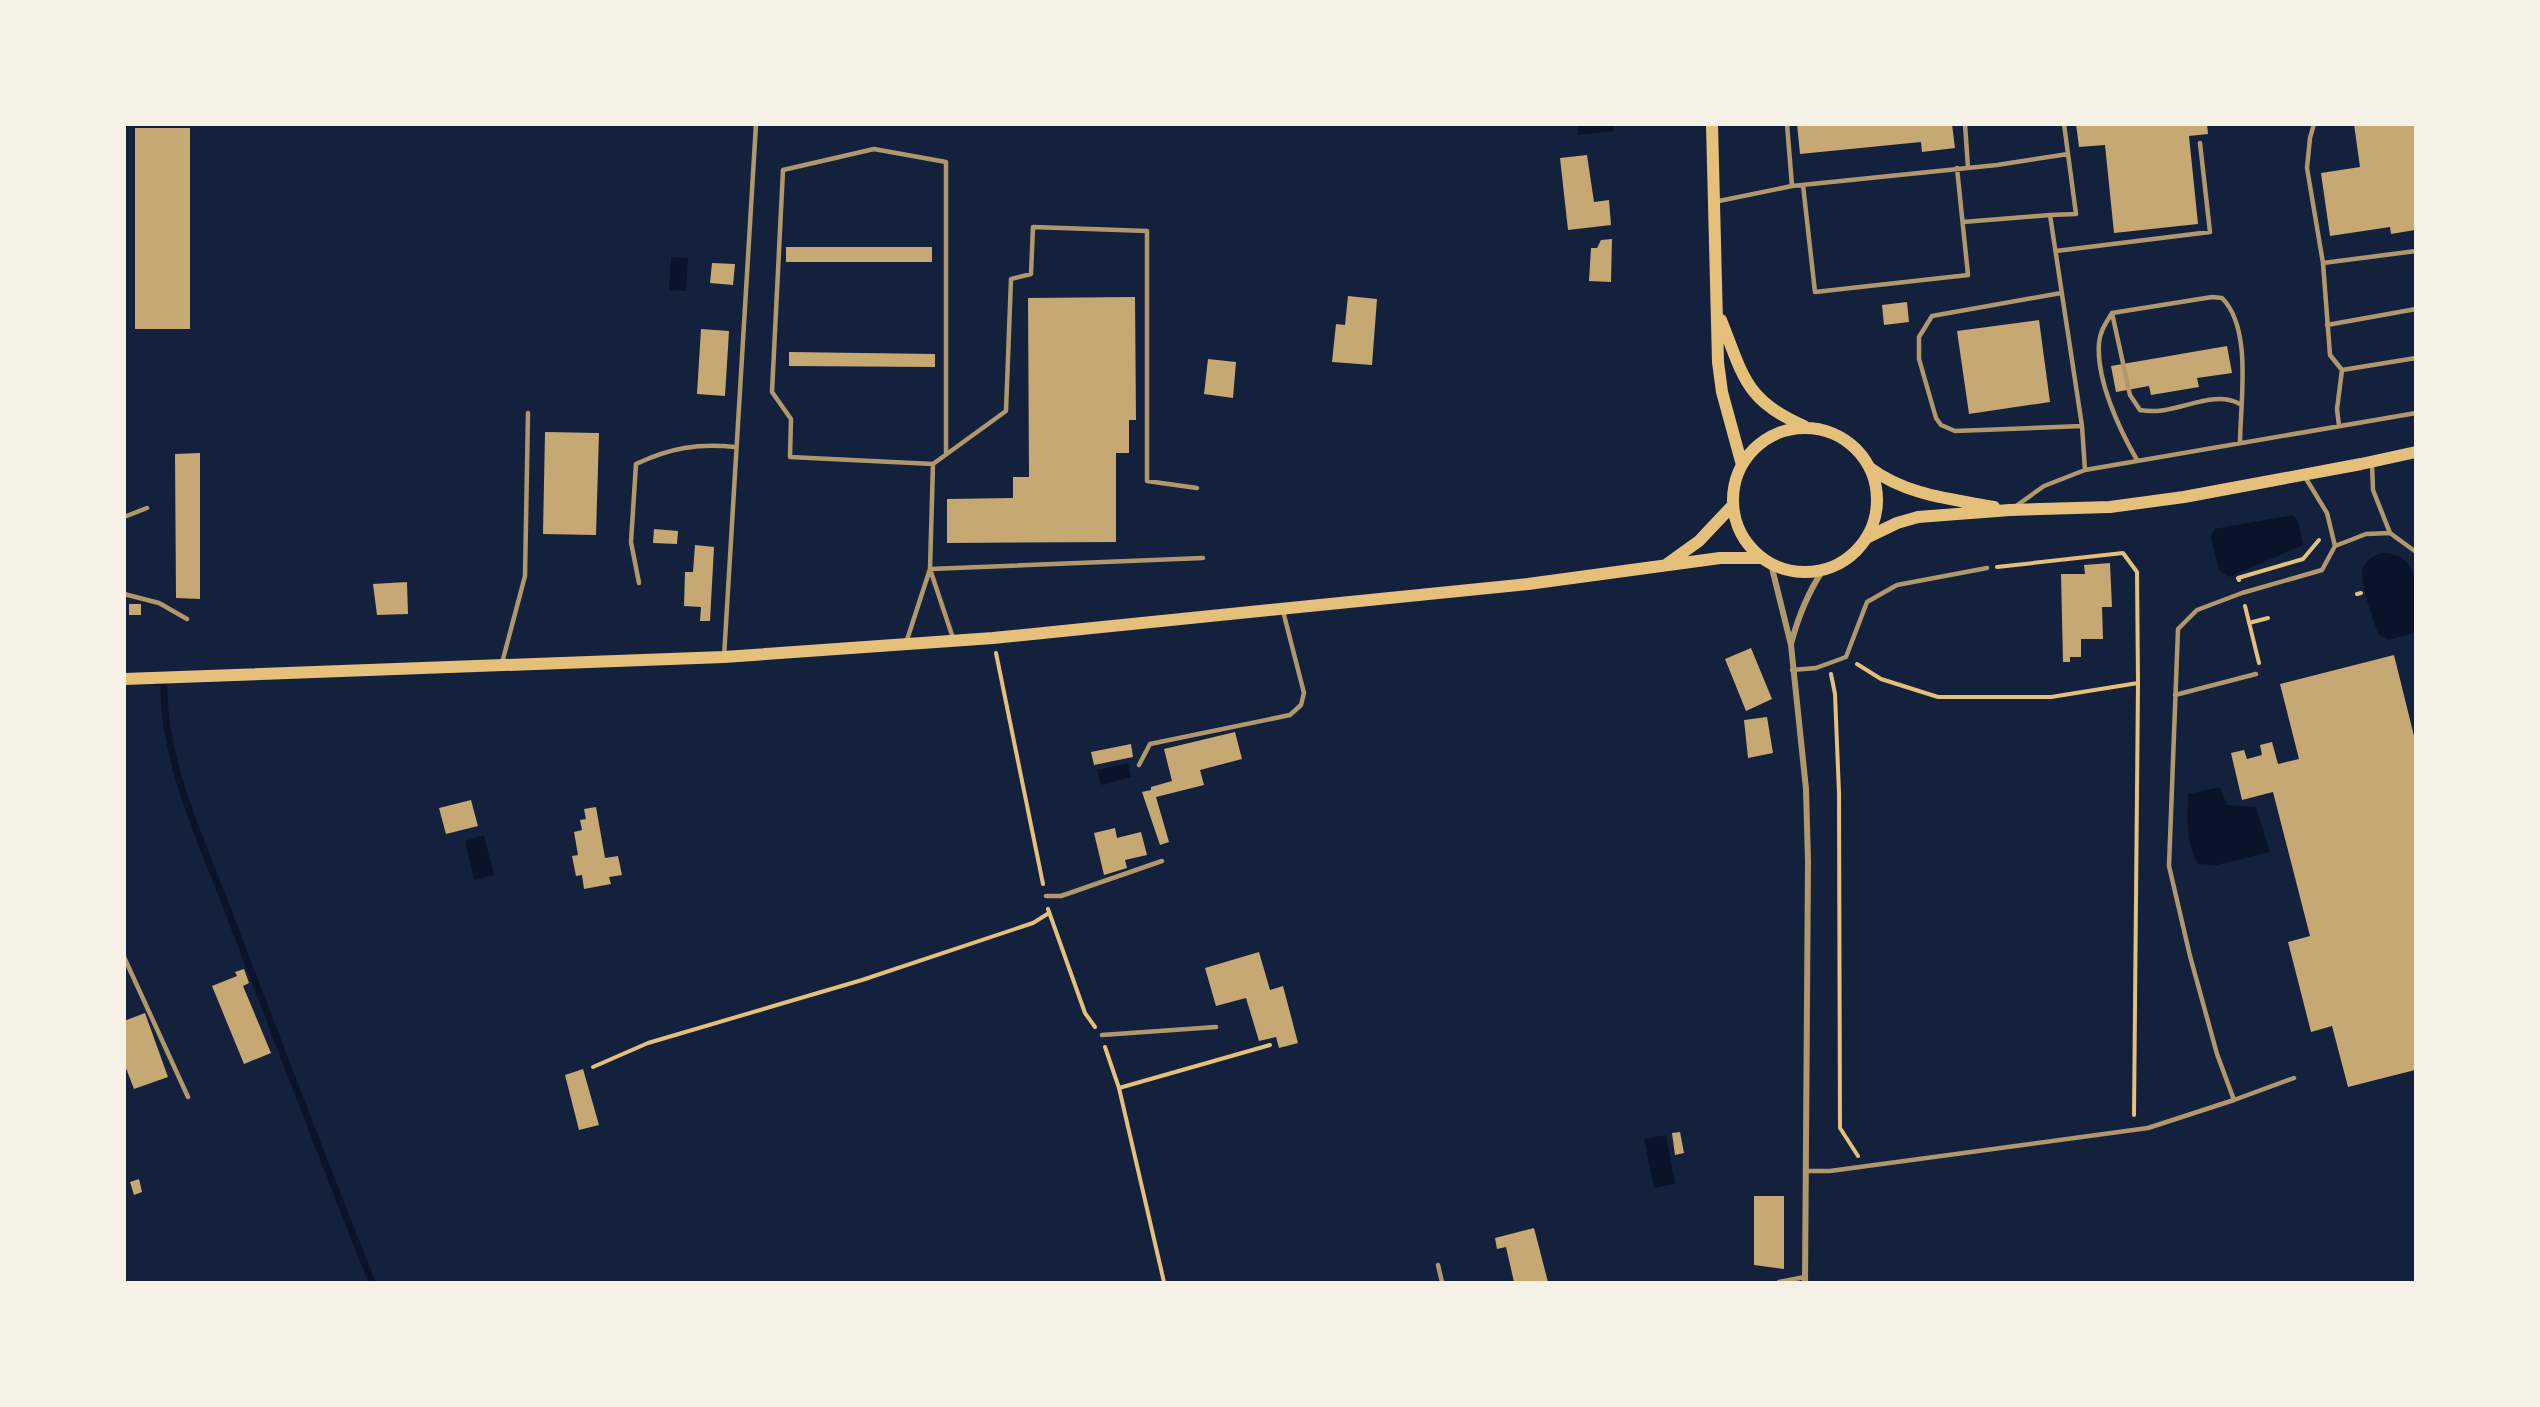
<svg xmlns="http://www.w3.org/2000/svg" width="2540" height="1407" font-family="Quicksand,sans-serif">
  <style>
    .water { fill: #0b132b }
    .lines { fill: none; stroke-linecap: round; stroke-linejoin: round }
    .stream { stroke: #0b132b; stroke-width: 7 }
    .building { fill: #c6a872 }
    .path { stroke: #e5c07b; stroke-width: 4 }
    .service { stroke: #b1986c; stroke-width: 4.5 }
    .minor { stroke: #b1986c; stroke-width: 6 }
    .secondary { stroke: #e5c07b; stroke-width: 12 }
  </style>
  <rect width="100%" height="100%" fill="#14213d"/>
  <!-- water -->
  <path class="water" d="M1577,125H1613L1614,131L1578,135Z
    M671,257L688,258L686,291L669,290Z
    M2293,515L2298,521L2303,545L2229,577L2219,570L2211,537L2214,529Z
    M2381,553C2426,553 2416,601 2415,633L2388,640L2378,634C2374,619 2358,582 2363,568C2366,560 2373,556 2381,553Z
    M1128,763L1131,777L1101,785L1097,770Z
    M2220,787L2227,805L2256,807L2270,852L2217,865L2198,864C2185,842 2188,818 2188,794Z
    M484,835L494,875L474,880L465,841Z
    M1666,1135L1675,1184L1654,1188L1644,1139Z"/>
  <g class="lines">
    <!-- stream -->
    <path class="stream" d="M156,682H164C161,759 205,849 232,921C278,1042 324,1162 372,1282"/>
  </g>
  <!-- building -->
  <path class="building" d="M1797,124H1952L1955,148L1922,152L1921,142L1800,154Z
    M2076,124H2207L2208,134L2189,136L2198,224L2114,233L2105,145L2079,147Z
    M2354,124H2415V230L2391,234L2390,227L2330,236L2321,173L2360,167Z
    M135,128H190V329H135Z
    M1587,155L1594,202L1609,200L1611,225L1568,230L1560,158Z
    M1612,239L1611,282L1589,281L1591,248H1597L1601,240Z
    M786,247H932V262H786Z
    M712,263L735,264L733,285L710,283Z
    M1348,296L1377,299L1372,365L1332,362L1336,324L1345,325Z
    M1135,297L1136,420H1129V453H1116V542L947,543V499L1013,498V477H1029L1028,298Z
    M1907,302L1909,322L1884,325L1882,305Z
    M2039,320L2050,402L1969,414L1957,331Z
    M701,329L729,331L725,396L697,394Z
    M2227,346L2232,373L2197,378L2199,387L2151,395L2149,386L2116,392L2111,366Z
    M789,352L935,354V367L789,366Z
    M1208,359L1236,362L1233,398L1204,394Z
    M545,432L599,433L596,535L543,534Z
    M200,453V599L176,598L175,454Z
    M654,529L678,531L677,544L653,543Z
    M695,545L714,547L710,621H700L701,607L684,606L685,572H693Z
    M2110,563L2112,607H2102L2103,639H2081V657H2070V662H2063L2061,574H2085L2084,565Z
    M407,582L408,614L377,615L373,584Z
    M129,604H141V615H129Z
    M1751,648L1772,699L1746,711L1725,659Z
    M2394,655L2415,740V1070L2348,1087L2332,1026L2311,1032L2288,942L2310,936L2273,792L2242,800L2231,753L2244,750L2247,759L2262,755L2260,745L2272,742L2278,764L2299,759L2280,684Z
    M1767,717L1773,753L1748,758L1744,720Z
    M1235,732L1242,759L1200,770L1204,785L1156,797L1169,842L1160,845L1142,792L1151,790V787L1172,781L1164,749Z
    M1131,744L1133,757L1094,765L1091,752Z
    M471,800L478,826L446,834L439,808Z
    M596,807L605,858L618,856L622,875L609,877L611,884L584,889L582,875L576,876L572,856L578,855L574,832L582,830L580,820L586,819L584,809Z
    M1115,828L1117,838L1141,832L1147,855L1125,860L1127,868L1104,875L1094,833Z
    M1259,952L1270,990L1283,986L1298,1043L1279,1048L1276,1037L1259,1041L1246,998L1216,1006L1205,968Z
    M244,969L249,983L243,986L271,1053L244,1064L212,986L237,976L235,972Z
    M145,1013L168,1077L134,1089L124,1063V1021Z
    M583,1069L599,1125L579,1130L565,1075Z
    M1680,1132L1684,1153L1675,1155L1672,1133Z
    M139,1179L142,1192L134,1195L130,1182Z
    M1754,1196H1784V1269L1754,1265Z
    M1534,1228L1548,1282H1514L1506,1247L1497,1249L1495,1238Z"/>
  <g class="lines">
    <!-- path -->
    <path class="path" d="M2239,580L2238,578L2303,559L2319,540
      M2357,594L2361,593
      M2245,606L2259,663
      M2249,623L2268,618
      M996,653L1043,884
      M1857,664L1881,679L1938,697H2051L2138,683L2137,572L2123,553L1997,567
      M1831,674L1835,694L1839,793L1840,1128L1858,1156
      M1048,909L1085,1013L1095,1027
      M1105,1047L1119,1088L1164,1282
      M593,1067L648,1043L862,980L1033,923L1049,913
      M1119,1088L1270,1045
      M2134,1115L2138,683"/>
    <!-- service -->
    <path class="service" d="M1787,124L1792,186
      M1965,124L1968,168
      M2064,124L2076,214L2050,215L2082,426L2085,470
      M2314,124L2310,138L2307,168L2323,263L2330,355L2342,370L2416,358
      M1803,185L1815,292L1968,275L1957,168
      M1714,202L1792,186L1997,165L2068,154
      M1963,222L2050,215
      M2056,251L2210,232L2200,143
      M2323,263L2416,251
      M2061,293L1932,316L1919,337V359L1936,418L1941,425L1955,431L2082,426
      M2112,313L2130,395L2140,410C2175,417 2210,388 2240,404
      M2327,325L2416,309
      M2339,426L2337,409L2342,370
      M2137,460C2119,429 2096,379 2099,343C2100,331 2106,323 2112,313L2212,297L2222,298C2253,329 2240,403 2240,443
      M933,464L790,457L791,419L772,392L783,170L874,149L946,162V454
      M2372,464L2373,490L2390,533
      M2016,506L2044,486L2085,470L2416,413
      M124,517L147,508
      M2335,546L2366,534L2390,533L2416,552
      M930,569L1203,558
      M930,569L954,641
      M639,583L631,542L636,464C670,448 698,443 735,447
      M124,594L159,603L187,619
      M906,643L930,569L933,464L1006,411L1011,279L1031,274L1033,227L1147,231V481L1197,488
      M724,657L756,124
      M502,663L525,576L528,413
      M1792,670L1816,668L1846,657L1867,602L1897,585L1987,568
      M2175,695L2256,674
      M1139,765L1150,744L1290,715L1301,705L1304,693L1283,611
      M1046,896H1061L1162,861
      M124,957L188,1097
      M1102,1035L1216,1027
      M2294,1078L2234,1100L2217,1054L2190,956L2169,866L2178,629L2197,610L2242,593L2322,570L2335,546L2327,513L2305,477
      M1805,1171H1830L2148,1128L2234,1100
      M1438,1265L1442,1282
      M1779,1282L1805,1277"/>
    <!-- minor -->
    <path class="minor" d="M1771,564L1791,645L1806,789L1808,862L1805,1282
      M1791,644C1798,617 1807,594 1823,570"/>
    <!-- secondary -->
    <path class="secondary" d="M1712,124L1718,362L1722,392L1742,465
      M1721,320C1743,375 1745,401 1804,426
      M1733 500a72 72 0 1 1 144 0a72 72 0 1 1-144 0Z
      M1870,468C1906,495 1951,499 1994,507
      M1866,538L1897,523L1918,517L2010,510L2110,507L2184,497L2361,464L2416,452
      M1667,564L1699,541L1733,505
      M124,679L724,657L993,638L1528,584L1720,558H1762"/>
  </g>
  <!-- border -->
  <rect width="2540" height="1407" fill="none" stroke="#f6f1e7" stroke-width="252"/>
</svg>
